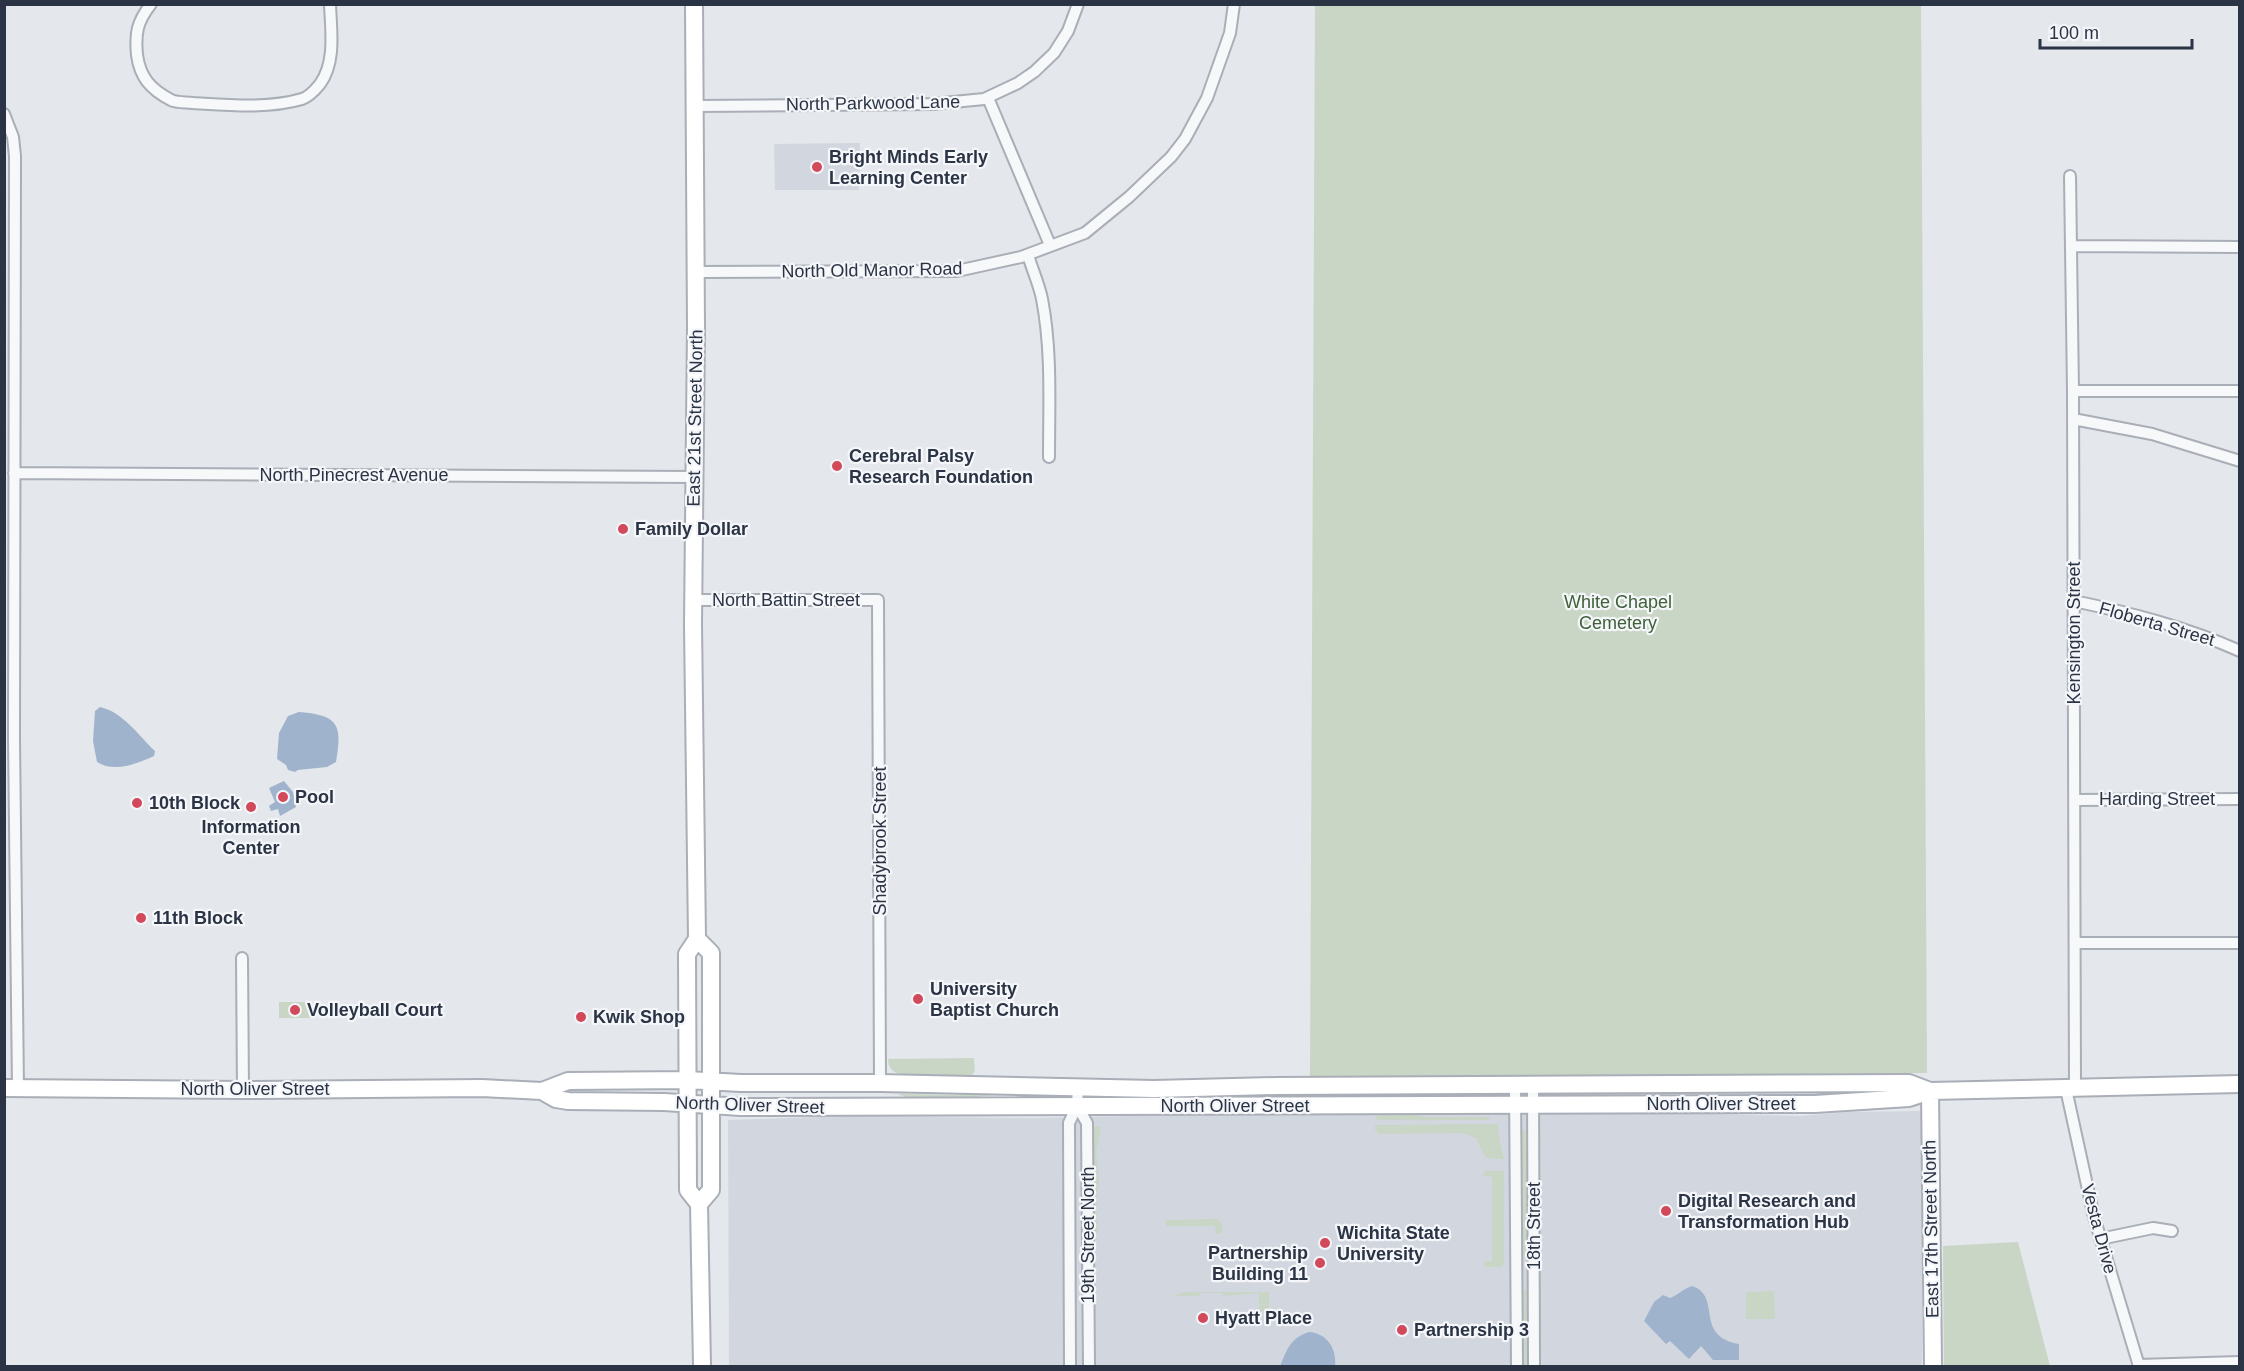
<svg xmlns="http://www.w3.org/2000/svg" width="2244" height="1371" font-family="Helvetica,sans-serif">
  <style>
    .built { fill: #d2d6de }
    .green { fill: #c9d6c5 }
    .water { fill: #9fb4cc }
    .lines { fill: none; stroke-linecap: round; stroke-linejoin: round }
    .street-casing { stroke: #a9aeb7; stroke-width: 14 }
    .secondary-casing { stroke: #a9aeb7; stroke-width: 20 }
    .street { stroke: #f7f8fa; stroke-width: 10 }
    .secondary { stroke: #fff; stroke-width: 16 }
    .poi-dot { fill: #d1495b; stroke: #f4f6f9; stroke-width: 2 }
    .labels { text-anchor: middle; dominant-baseline: central; stroke-width: 4.5; stroke-linejoin: round; paint-order: stroke }
    .street-label { font-size: 18px; fill: #2b3445; stroke: #f4f6f9 }
    .poi-label { font-size: 18px; font-weight: bold; fill: #2b3445; stroke: #f4f6f9; text-anchor: start }
    .park-label { font-size: 18px; fill: #3f6138; stroke: #f4f6f9 }
  </style>
  <rect width="100%" height="100%" fill="#e4e7ec"/>
  <!-- built -->
  <path class="built" d="M860,143L859,190H775L774,144Z
    M1204,1111L1675,1113L1800,1116L1849,1112L1922,1111V1366H729L728,1120L849,1116L1028,1118L1179,1115Z"/>
  <!-- green -->
  <path class="green" d="M1315,5H1921L1927,1073L1310,1078Z
    M279,1002H310V1018H279Z
    M974,1058L975,1071L970,1077L900,1074C892,1072 888,1067 888,1059Z
    M979,1091L1055,1094L1053,1096C1035,1096 1015,1093 996,1095C972,1097 919,1105 898,1094L957,1095Z
    M1311,1092H1491V1098L1311,1099Z
    M1399,1112L1425,1117H1489V1120H1375L1379,1113Z
    M1498,1124L1499,1139L1504,1159L1486,1158L1477,1141L1478,1139L1463,1133L1379,1134L1375,1130V1125Z
    M1101,1126L1096,1152L1099,1181L1096,1201L1098,1234L1093,1229V1127Z
    M1525,1130L1527,1133L1526,1259L1525,1257H1521L1520,1133Z
    M1485,1171H1504V1264L1500,1267H1486L1484,1264L1486,1261H1492V1177L1484,1176Z
    M1216,1219L1221,1222L1223,1226L1221,1233L1216,1234L1215,1226H1166V1220Z
    M2018,1242L2050,1366H1944L1943,1246Z
    M1523,1289L1524,1291L1527,1289L1529,1290L1530,1366H1521V1291Z
    M1774,1291L1775,1319H1746V1292Z
    M1184,1292H1269V1311H1259V1293L1223,1296V1293H1200L1199,1296H1175Z"/>
  <!-- water -->
  <path class="water" d="M100,707C123,712 138,735 155,751L154,756C136,764 114,773 97,762L93,741L95,711Z
    M299,712C340,715 342,726 336,762L327,767L298,770L295,772L288,770L286,765L277,759L279,733L288,716Z
    M284,781L293,792L296,807L280,816L278,809L271,811L269,806L275,802L269,788Z
    M1692,1286C1723,1296 1693,1336 1739,1344V1360H1713L1701,1346L1689,1359L1670,1341L1666,1344L1644,1321L1654,1302L1663,1295L1670,1298C1678,1295 1683,1289 1692,1286Z
    M1309,1332C1327,1333 1337,1349 1335,1366H1280C1287,1350 1290,1338 1309,1332Z"/>
  <g class="lines">
    <defs>
      <path id="street" d="M151,4C137,22 135,33 137,55C140,77 150,89 171,100C177,103 186,102 193,103C228,105 268,109 302,99C308,97 316,89 320,84C336,62 331,31 330,4
        M988,98L1050,245
        M695,106L933,104L984,99L1018,83L1034,72L1054,53L1068,31L1078,4
        M4,114L13,137L15,156L14,739L18,1089
        M2070,176L2073,391L2075,1089
        M2072,246L2240,247
        M1028,255C1032,269 1039,284 1042,299C1052,351 1049,404 1049,457
        M696,272L957,271L1021,257L1085,233L1129,197L1171,157L1185,139L1207,98L1230,33L1234,4
        M2073,391H2240
        M2073,419L2152,434L2240,461
        M14,473L694,477
        M693,600H878L880,1083
        M2074,601C2131,613 2186,627 2240,651
        M2075,800L2240,799
        M2075,943H2240
        M242,958L243,1090
        M1515,1085L1517,1366
        M1533,1085L1534,1366
        M2066,1089L2094,1217L2139,1366
        M1077,1106L1087,1123L1089,1366
        M2100,1239L2153,1228L2172,1231
        M2138,1365L2240,1362
        M1070,1366L1069,1123L1077,1106L1078,1086"/>
      <path id="secondary" d="M694,4L696,327L693,624L697,939L687,954L688,1190L699,1204L702,1366
        M697,939L711,953V1190L699,1204
        M4,1088L243,1090L482,1088L542,1091L568,1081L687,1080L741,1083H880L1154,1089L1276,1086L1909,1083L1930,1091
        M542,1091L556,1099L568,1101L664,1102L741,1107L1815,1104L1909,1098L1930,1091L2240,1084
        M1930,1091L1933,1366"/>
    </defs>
    <!-- street casing -->
    <use href="#street" class="street-casing"/>
    <!-- secondary casing -->
    <use href="#secondary" class="secondary-casing"/>
    <!-- street -->
    <use href="#street" class="street"/>
    <!-- secondary -->
    <use href="#secondary" class="secondary"/>
  </g>
  <!-- markers -->
  <g class="poi-dot">
    <circle cx="817" cy="167" r="6"/>
    <circle cx="837" cy="466" r="6"/>
    <circle cx="623" cy="529" r="6"/>
    <circle cx="283" cy="797" r="6"/>
    <circle cx="137" cy="803" r="6"/>
    <circle cx="251" cy="807" r="6"/>
    <circle cx="141" cy="918" r="6"/>
    <circle cx="918" cy="999" r="6"/>
    <circle cx="295" cy="1010" r="6"/>
    <circle cx="581" cy="1017" r="6"/>
    <circle cx="1666" cy="1211" r="6"/>
    <circle cx="1325" cy="1243" r="6"/>
    <circle cx="1320" cy="1263" r="6"/>
    <circle cx="1203" cy="1318" r="6"/>
    <circle cx="1402" cy="1330" r="6"/>
  </g>
  <g class="labels">
    <!-- street labels -->
    <g class="street-label">
      <text transform="translate(873 103) rotate(-1)">North Parkwood Lane</text>
      <text transform="translate(872 270) rotate(-1)">North Old Manor Road</text>
      <text transform="translate(695 418) rotate(-89)">East 21st Street North</text>
      <text x="354" y="475">North Pinecrest Avenue</text>
      <text x="786" y="600">North Battin Street</text>
      <text transform="translate(2157 624) rotate(16)">Floberta Street</text>
      <text transform="translate(2074 633) rotate(-90)">Kensington Street</text>
      <text x="2157" y="799">Harding Street</text>
      <text transform="translate(880 841) rotate(-90)">Shadybrook Street</text>
      <text x="255" y="1089">North Oliver Street</text>
      <text x="1721" y="1104">North Oliver Street</text>
      <text transform="translate(750 1105) rotate(2)">North Oliver Street</text>
      <text x="1235" y="1106">North Oliver Street</text>
      <text transform="translate(1534 1226) rotate(-90)">18th Street</text>
      <text transform="translate(1931 1229) rotate(-91)">East 17th Street North</text>
      <text transform="translate(2099 1229) rotate(75)">Vesta Drive</text>
      <text transform="translate(1088 1235) rotate(-90)">19th Street North</text>
    </g>
    <!-- poi labels -->
    <g class="poi-label">
      <text x="829" y="157">Bright Minds Early<tspan x="829" dy="21">Learning Center</tspan></text>
      <text x="849" y="456">Cerebral Palsy<tspan x="849" dy="21">Research Foundation</tspan></text>
      <text x="635" y="529">Family Dollar</text>
      <text x="295" y="797">Pool</text>
      <text x="149" y="803">10th Block</text>
      <text x="251" y="827" text-anchor="middle">Information<tspan x="251" dy="21">Center</tspan></text>
      <text x="153" y="918">11th Block</text>
      <text x="930" y="989">University<tspan x="930" dy="21">Baptist Church</tspan></text>
      <text x="307" y="1010">Volleyball Court</text>
      <text x="593" y="1017">Kwik Shop</text>
      <text x="1678" y="1201">Digital Research and<tspan x="1678" dy="21">Transformation Hub</tspan></text>
      <text x="1337" y="1233">Wichita State<tspan x="1337" dy="21">University</tspan></text>
      <text x="1308" y="1253" text-anchor="end">Partnership<tspan x="1308" dy="21">Building 11</tspan></text>
      <text x="1215" y="1318">Hyatt Place</text>
      <text x="1414" y="1330">Partnership 3</text>
    </g>
    <!-- park labels -->
    <g class="park-label">
      <text x="1618" y="602">White Chapel<tspan x="1618" dy="21">Cemetery</tspan></text>
    </g>
  </g>
  <!-- border -->
  <rect width="2244" height="1371" fill="none" stroke="#2b3445" stroke-width="12"/>
  <!-- scale -->
  <path d="M2040 39v9h152v-9" fill="none" stroke="#2b3445" stroke-width="3"/>
  <text x="2049" y="39" font-size="18" fill="#2b3445" stroke="#f4f6f9" stroke-width="4.5" paint-order="stroke">100 m</text>
</svg>
